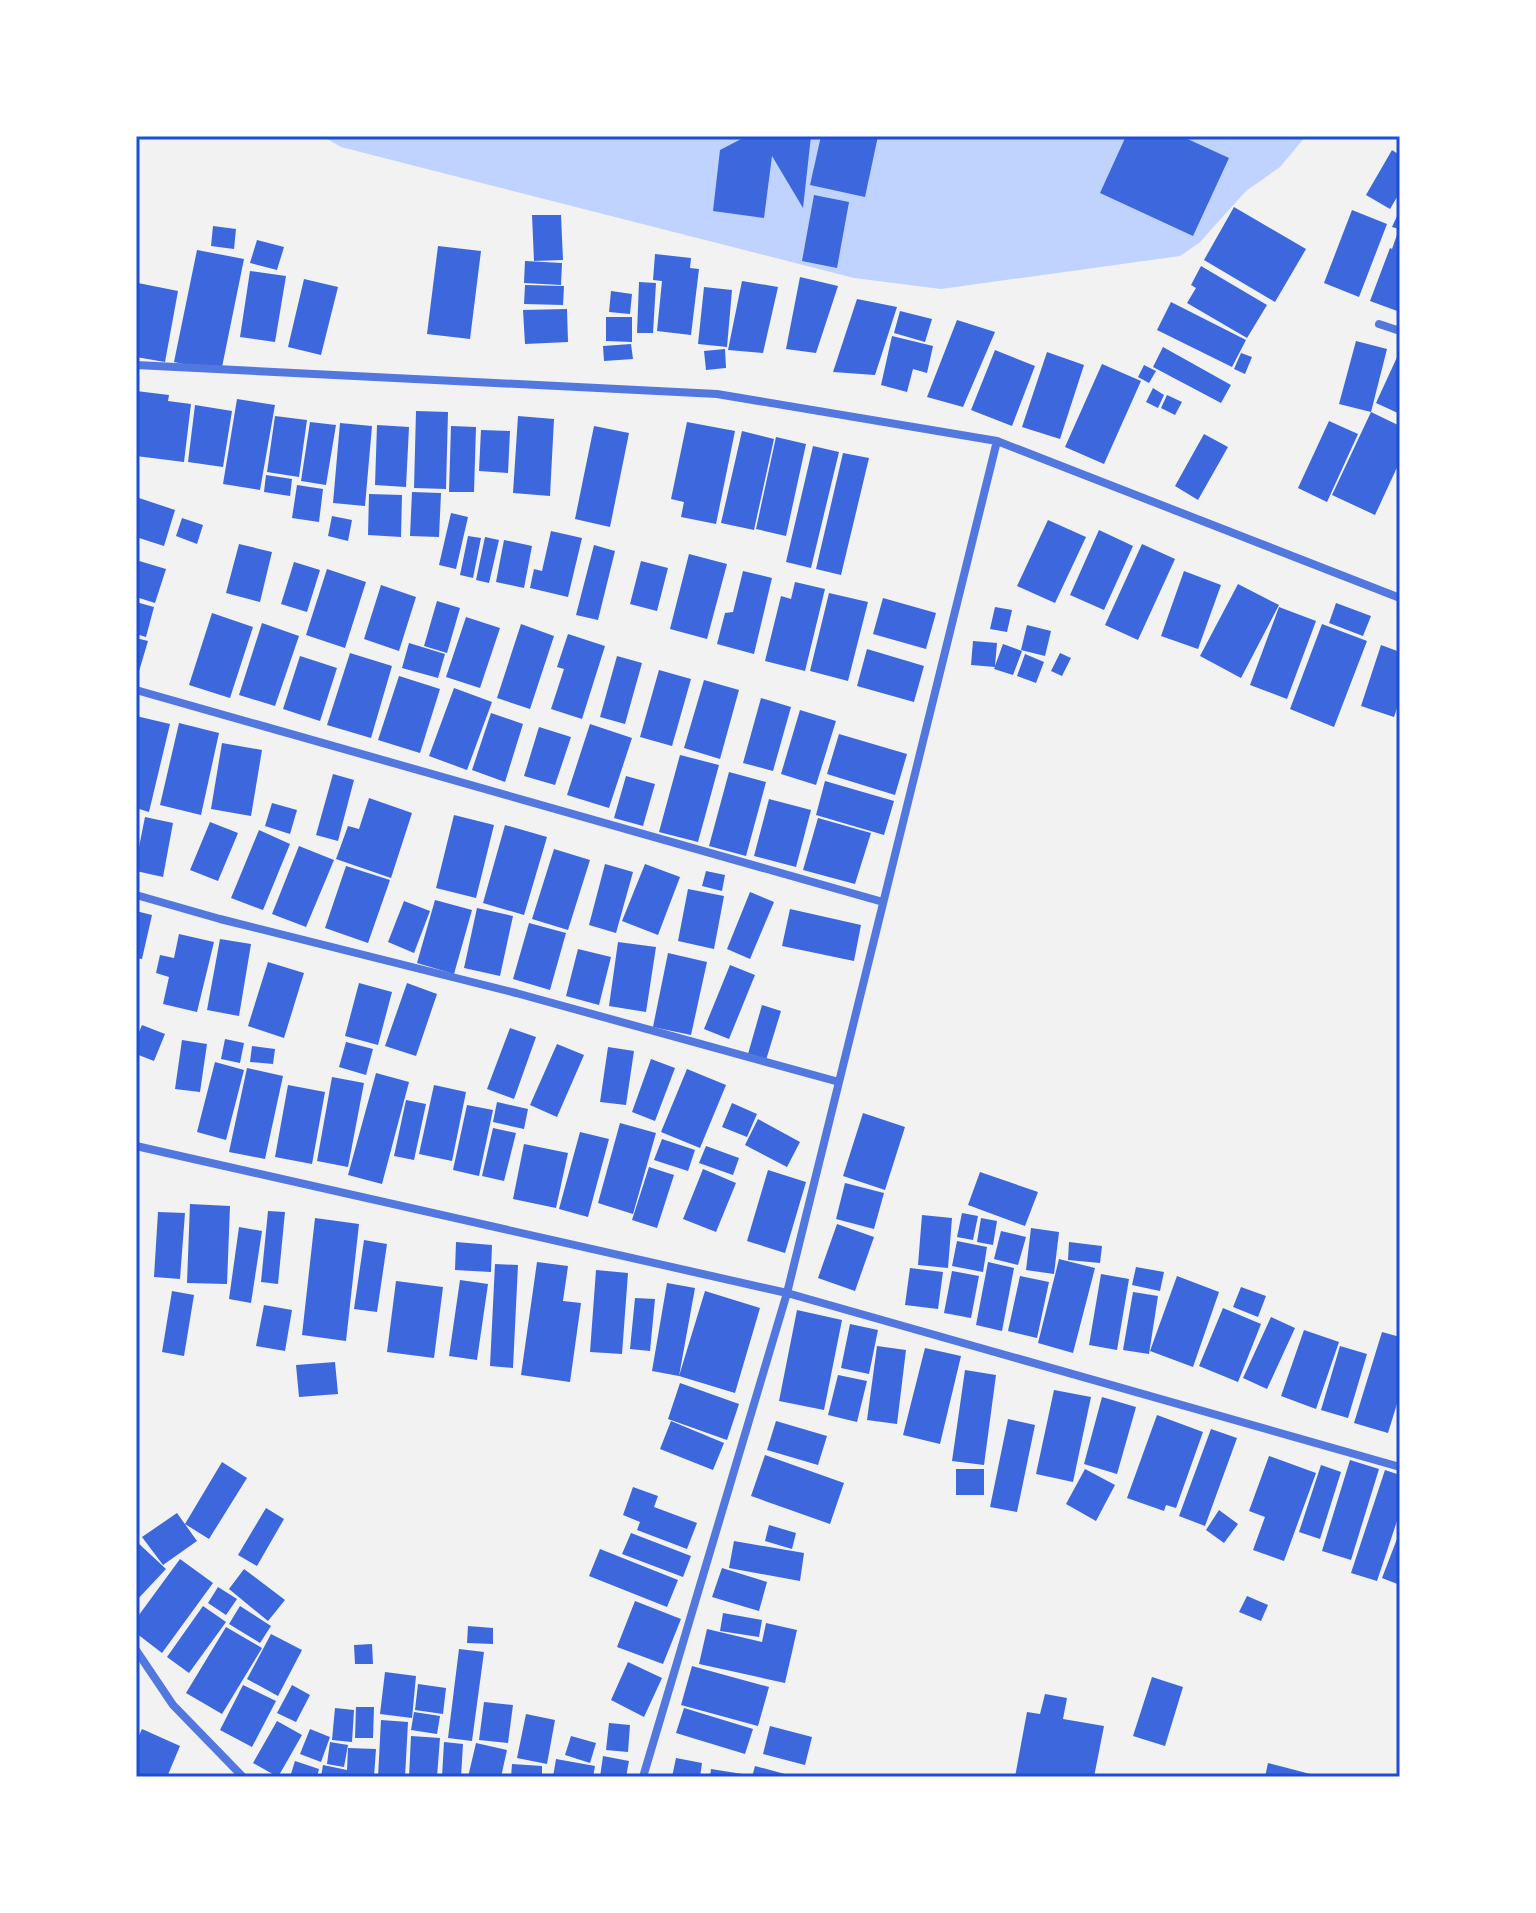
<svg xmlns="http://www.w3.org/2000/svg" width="1536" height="1913" font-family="'Open Sans',sans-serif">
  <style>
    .water { fill: #bfd3fe }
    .building { fill: #3d67dc }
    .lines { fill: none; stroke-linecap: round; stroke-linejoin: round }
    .minor { stroke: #5277de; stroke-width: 8 }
    .neatline { fill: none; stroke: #1d4ed8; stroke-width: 3 }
  </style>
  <rect width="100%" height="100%" fill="#f2f2f2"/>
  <!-- water -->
  <path class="water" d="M322,136H1306L1280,167L1246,191L1199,243L1180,256L941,289L854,278L341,147Z"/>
  <!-- building -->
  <path class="building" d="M747,136H811L803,208L772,156L764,218L713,211L720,150Z
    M821,136H878L865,197L810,185Z
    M1126,136H1181L1229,158L1193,236L1100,193Z
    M1400,149V192L1390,209L1366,195L1392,150L1398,154Z
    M814,195L849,202L837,268L802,261Z
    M1234,207L1306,249L1275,302L1204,260Z
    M1352,210L1387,224L1359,297L1324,283Z
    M1398,214L1400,215V312L1370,301L1390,248L1392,249L1399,229L1392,227Z
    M532,215H561L563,260L534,261Z
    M213,226L236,229L234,249L211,246Z
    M257,240L284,247L277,270L250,263Z
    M438,246L481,251L470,339L427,334Z
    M197,250L244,259L221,372L174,362Z
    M655,254L691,258L690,268L699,269L691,335L657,331L662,281L653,280Z
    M525,261L562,263L561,285L524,283Z
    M1201,266L1267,305L1247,338L1187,303L1196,288L1191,285Z
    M250,271L286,276L275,342L240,337Z
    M800,277L838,286L816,353L786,349Z
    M304,279L338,287L321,355L288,347Z
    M742,281L778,287L763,353L728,350Z
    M639,282L656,283L653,333H637Z
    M138,283L178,291L165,362L136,357V295Z
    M525,285L564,286L563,305L524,304Z
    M704,287L732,290L727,347L698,344Z
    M611,291L632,294L630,314L609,312Z
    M857,299L897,307L875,375L833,372Z
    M1171,302L1246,340L1232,367L1157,330Z
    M567,309L568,342L525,344L523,310Z
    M900,311L932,319L925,342L894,333Z
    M606,317H632V342L606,341Z
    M957,320L995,332L963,407L927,397Z
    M892,336L933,346L927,373L913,369L907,392L881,385Z
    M1356,341L1387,349L1371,412L1400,426V461L1375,515L1332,495L1371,412L1339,404Z
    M631,344L633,359L604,361L603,346Z
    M1163,347L1231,385L1221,403L1153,367Z
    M725,349L726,368L706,370L704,351Z
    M995,350L1035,366L1012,426L971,410Z
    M1047,352L1084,365L1060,439L1022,427Z
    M1241,353L1252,357L1245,374L1234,369Z
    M1398,355L1400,356V414L1376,403Z
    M1102,364L1141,381L1104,464L1065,447Z
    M1144,365L1156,371L1149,383L1138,377Z
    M1153,388L1164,395L1158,408L1146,402Z
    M136,391L169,395L168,401L191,404L184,462L136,456Z
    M1167,395L1182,402L1175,415L1161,408Z
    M237,399L275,405L260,490L223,484Z
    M195,405L232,411L223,467L188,462Z
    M416,411L448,412L446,489L414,488Z
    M275,416L307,420L299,477L267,472Z
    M518,416L554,419L550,496L513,493Z
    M1329,421L1358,434L1327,502L1298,488Z
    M310,422L336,425L326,485L301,481Z
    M687,422L735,431L716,524L681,517L684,502L671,499Z
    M340,423L372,426L365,506L333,503Z
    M377,425L409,427L406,487L375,485Z
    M451,426L476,427L474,492H449Z
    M594,426L629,433L610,527L575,519Z
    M481,430L510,431L508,473L479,471Z
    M742,431L774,439L754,530L721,523Z
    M1204,434L1228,447L1198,500L1175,486Z
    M776,437L806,444L786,536L756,529Z
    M813,446L839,452L811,568L786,562Z
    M843,453L869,458L841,575L816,569Z
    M266,475L292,479L290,496L264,492Z
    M297,485L323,489L319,522L292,518Z
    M412,492L441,493L439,537L410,536Z
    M369,494L402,495L401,537L368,535Z
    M136,497L175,510L164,546L136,537Z
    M451,513L468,517L456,569L439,565Z
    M332,516L352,520L348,541L328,536Z
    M182,518L203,525L197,544L176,536Z
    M1048,520L1086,537L1055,603L1017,586Z
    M1099,530L1133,546L1104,610L1070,595Z
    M551,531L582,538L568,597L530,588L534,569L542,571Z
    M468,536L481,538L473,578L460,575Z
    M485,537L499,540L489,583L476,580Z
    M504,540L532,546L524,588L496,582Z
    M239,544L272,552L260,602L226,593Z
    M1142,544L1175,559L1138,640L1105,625Z
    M594,545L615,551L598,620L576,615Z
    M689,554L727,564L707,639L670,629Z
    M136,560L166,569L155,603L136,597Z
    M641,561L668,568L657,611L630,604Z
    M294,562L320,570L307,612L281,604Z
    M327,569L366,582L345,648L306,635Z
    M743,571L772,578L754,654L717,644L725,613L733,612Z
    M1184,571L1221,585L1198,649L1161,636Z
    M795,582L825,589L805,671L765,661L781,596L791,599Z
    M1238,584L1279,605L1241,678L1200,656Z
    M381,585L416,597L399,651L364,639Z
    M829,593L868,602L848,681L810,671Z
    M883,598L936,613L926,649L873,634Z
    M437,601L460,608L447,653L424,646Z
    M136,602L154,607L146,637L136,634Z
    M1336,603L1371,616L1363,636L1329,623Z
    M995,607L1012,610L1007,632L990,629Z
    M1279,607L1316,621L1287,699L1250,685Z
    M212,613L253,627L230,698L189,685Z
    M466,617L500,628L480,688L446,677Z
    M262,623L299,636L275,706L239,695Z
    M521,624L554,636L530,709L497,698Z
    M1322,624L1367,641L1334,727L1290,709Z
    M1027,625L1051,631L1045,656L1021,650Z
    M568,634L605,646L582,719L551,709L564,669L557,667Z
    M136,638L148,641L137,678H136Z
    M973,641L997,643L995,666L1003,644L1022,651L1013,675L994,669L995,667L971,665Z
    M409,643L445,654L438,678L402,668Z
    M1381,645L1400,652V699L1394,717L1361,706Z
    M867,649L924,666L914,702L857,686Z
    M350,653L392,666L371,738L327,725Z
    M1060,653L1071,658L1062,676L1051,671Z
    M1025,654L1044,662L1036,683L1017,676Z
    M300,656L337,668L320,721L283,709Z
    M617,656L642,663L625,724L600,717Z
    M659,670L691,679L672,746L640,737Z
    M399,676L440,689L420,753L378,740Z
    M704,680L739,690L720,759L684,748Z
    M454,688L492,702L467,770L429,756Z
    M761,698L791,707L773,771L743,763Z
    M800,710L836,721L816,785L781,774Z
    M491,713L523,724L505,782L472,770Z
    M136,716L170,724L149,812L136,808Z
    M179,723L219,733L201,815L160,805Z
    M590,724L632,738L609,808L567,795Z
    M539,727L571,737L555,785L524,776Z
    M839,734L907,754L895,795L827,774Z
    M222,743L262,750L251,816L211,809Z
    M680,755L719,765L698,842L659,832Z
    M729,772L766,782L746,856L709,846Z
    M333,774L354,780L338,841L316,835Z
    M626,776L655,784L643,826L614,818Z
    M825,781L894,801L884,835L816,815Z
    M369,798L412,813L391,878L336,859L348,826L359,829Z
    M769,799L811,810L796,867L754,856Z
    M272,803L297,810L290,834L265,826Z
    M454,815L494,825L476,898L436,888Z
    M145,817L173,823L163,877L136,871V862Z
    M818,818L871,833L855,884L803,870Z
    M210,822L238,833L218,881L190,870Z
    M505,825L547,837L524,915L483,903Z
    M259,830L290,844L263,910L231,898Z
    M299,846L334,860L306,927L272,914Z
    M554,849L590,860L568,930L532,919Z
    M605,864L633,872L616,933L589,925Z
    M645,864L680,877L658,935L622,921Z
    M346,866L390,880L368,943L325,928Z
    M706,871L725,875L722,891L702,886Z
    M688,889L724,896L714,949L678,941Z
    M750,892L774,902L750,959L727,949Z
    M435,900L472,910L454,974L417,963Z
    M404,901L430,911L414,953L388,942Z
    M477,908L513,916L500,976L464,968Z
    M790,909L861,925L854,961L782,946Z
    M136,911L152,915L142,959L136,958Z
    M529,923L566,933L550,990L513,979Z
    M179,934L214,942L197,1012L163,1004L169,977L156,973L160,955L174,958Z
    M220,939L251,944L239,1016L207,1010Z
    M618,942L656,947L646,1012L609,1006Z
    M578,949L611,957L599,1005L566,996Z
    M668,953L707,962L691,1035L653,1027Z
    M268,962L304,973L284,1038L248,1026Z
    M730,965L755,975L729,1039L704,1029Z
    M359,983L392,992L378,1045L345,1036Z
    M407,983L437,994L416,1056L385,1046Z
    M762,1005L781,1011L766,1060L748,1054Z
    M142,1025L165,1034L154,1061L136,1054V1039Z
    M510,1028L536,1037L514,1099L487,1089Z
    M225,1039L244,1043L240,1063L221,1059Z
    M182,1040L207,1044L200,1092L175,1089Z
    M346,1042L373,1049L366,1075L339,1067Z
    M557,1044L584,1055L557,1117L530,1105Z
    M252,1046L275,1049L273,1064L250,1062Z
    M608,1047L634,1051L626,1105L600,1102Z
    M651,1059L675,1068L655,1121L632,1112Z
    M215,1062L244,1070L226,1140L197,1132Z
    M247,1068L283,1076L265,1159L229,1152Z
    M687,1069L726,1085L700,1148L661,1132Z
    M376,1073L409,1082L382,1184L348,1175Z
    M332,1077L364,1083L348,1167L317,1161Z
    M288,1085L325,1092L312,1164L275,1157Z
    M434,1085L466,1092L452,1161L419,1154Z
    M406,1100L426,1104L414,1160L394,1156Z
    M497,1102L528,1109L524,1129L493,1122Z
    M732,1103L757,1114L747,1137L722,1127Z
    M467,1105L493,1110L479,1176L453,1170Z
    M863,1113L905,1127L885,1190L843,1176Z
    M758,1119L800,1142L787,1167L745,1145Z
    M620,1123L656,1133L633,1214L598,1203Z
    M493,1128L516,1133L504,1181L482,1176Z
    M580,1132L609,1139L588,1217L559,1209Z
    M662,1139L695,1150L688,1171L654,1160Z
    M524,1144L568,1153L556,1208L513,1199Z
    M706,1146L739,1158L733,1175L699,1163Z
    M649,1167L674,1175L657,1228L632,1220Z
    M703,1169L736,1183L716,1232L683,1219Z
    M768,1170L806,1182L785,1253L747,1241Z
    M980,1172L1038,1192L1025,1226L968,1205Z
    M845,1183L884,1193L874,1229L836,1219Z
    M190,1204L230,1206L227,1284L187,1283Z
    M268,1211L285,1212L278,1284L261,1282Z
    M158,1212L185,1213L180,1279L154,1277Z
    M962,1213L978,1216L973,1240L957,1237Z
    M922,1215L952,1218L948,1268L918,1265Z
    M315,1218L359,1224L346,1341L302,1335Z
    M981,1218L997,1221L993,1245L977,1242Z
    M837,1224L874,1237L855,1291L818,1278Z
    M239,1227L262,1231L251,1303L229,1299Z
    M1031,1228L1059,1232L1054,1274L1026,1270Z
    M1001,1231L1026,1237L1018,1265L994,1259Z
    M364,1240L387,1244L377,1312L354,1309Z
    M957,1241L987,1247L983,1272L952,1266Z
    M456,1242L492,1245L491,1272L455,1270Z
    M1069,1242L1102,1246L1100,1263L1068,1260Z
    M1059,1259L1095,1268L1073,1353L1038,1343Z
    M537,1262L568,1266L563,1301L581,1303L570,1382L521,1375Z
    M988,1262L1014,1268L1002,1331L976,1325Z
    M495,1264L518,1265L513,1368L490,1366Z
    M1136,1267L1164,1272L1160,1291L1132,1285Z
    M910,1268L943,1272L938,1309L905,1305Z
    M596,1270L628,1273L622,1354L590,1352Z
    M952,1271L979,1276L971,1318L944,1313Z
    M1101,1274L1129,1279L1117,1350L1089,1345Z
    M1020,1276L1049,1282L1037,1338L1008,1331Z
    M1177,1276L1219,1292L1193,1367L1150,1351Z
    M460,1280L488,1284L477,1360L449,1356Z
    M396,1281L443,1287L434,1358L387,1352Z
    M667,1283L695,1288L679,1376L652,1371Z
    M1241,1287L1266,1296L1258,1317L1233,1307Z
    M172,1291L194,1295L184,1356L162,1352Z
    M705,1291L760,1308L735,1393L679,1376Z
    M1133,1292L1158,1296L1149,1354L1123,1350Z
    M635,1298L655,1299L650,1351L630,1349Z
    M264,1305L292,1310L285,1351L256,1346Z
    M1223,1308L1261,1324L1238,1382L1199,1366Z
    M797,1310L842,1320L824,1410L779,1401Z
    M1271,1317L1295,1328L1267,1389L1243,1378Z
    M850,1324L878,1330L869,1374L841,1368Z
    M1304,1330L1339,1342L1316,1409L1281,1396Z
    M1382,1332L1400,1337V1394L1388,1433L1354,1423Z
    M877,1346L906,1350L897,1424L867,1420Z
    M1340,1346L1367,1354L1348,1418L1321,1410Z
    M925,1348L961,1356L940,1444L903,1435Z
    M335,1362L338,1394L299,1397L296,1365Z
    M965,1370L996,1375L984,1465L952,1461Z
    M838,1375L867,1381L857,1422L828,1415Z
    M680,1383L739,1404L727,1440L668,1419Z
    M1054,1390L1091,1397L1073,1482L1036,1474Z
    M1102,1397L1136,1407L1117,1474L1084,1464Z
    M1157,1415L1203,1432L1176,1508L1166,1505L1164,1511L1127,1498Z
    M1008,1419L1035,1425L1017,1512L990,1507Z
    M671,1421L724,1443L713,1470L660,1449Z
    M776,1421L827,1436L818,1465L767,1450Z
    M1211,1429L1237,1438L1205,1526L1179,1516Z
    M765,1455L844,1483L830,1524L751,1496Z
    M1269,1456L1316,1473L1284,1561L1253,1550L1265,1517L1249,1511Z
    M1350,1460L1379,1469L1351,1560L1322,1551Z
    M222,1462L247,1478L209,1539L185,1524Z
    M1321,1465L1341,1472L1320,1539L1299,1532Z
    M956,1469H984V1495H956Z
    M1085,1469L1115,1485L1096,1521L1066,1504Z
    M1385,1470L1400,1475V1512L1377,1581L1351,1573Z
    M633,1487L658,1496L654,1507L697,1523L687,1549L637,1530L640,1522L623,1515Z
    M266,1508L284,1519L257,1566L238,1555Z
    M1219,1510L1238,1524L1224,1543L1206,1530Z
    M177,1513L197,1541L163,1565L142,1537Z
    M769,1525L796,1533L792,1549L765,1541Z
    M1400,1531V1585L1382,1578Z
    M631,1533L691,1556L683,1577L622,1554Z
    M136,1541L166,1569L136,1601Z
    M734,1541L804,1553L800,1581L729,1568Z
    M600,1549L678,1580L667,1607L589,1576Z
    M180,1559L213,1583L162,1653L136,1633V1619Z
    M722,1568L767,1582L759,1611L712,1597Z
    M244,1569L285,1600L268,1621L229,1589Z
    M218,1587L237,1599L226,1615L208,1603Z
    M1247,1596L1268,1605L1261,1621L1239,1612Z
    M635,1601L681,1619L663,1664L617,1647Z
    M203,1606L226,1622L189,1673L167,1657Z
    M240,1606L271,1626L260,1643L229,1624Z
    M723,1613L762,1620L759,1637L720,1631Z
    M766,1623L797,1630L785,1683L699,1664L707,1629L762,1642Z
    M468,1626L493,1628V1644L467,1643Z
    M226,1627L262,1648L222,1714L186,1693Z
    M271,1634L302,1650L278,1696L247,1679Z
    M372,1644L373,1664H355L354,1645Z
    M459,1649L484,1652L472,1741L448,1738Z
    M628,1662L662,1678L644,1717L611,1700Z
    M692,1666L769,1687L758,1726L681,1705Z
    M385,1672L416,1676L412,1718L380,1714Z
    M1152,1677L1183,1687L1165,1746L1133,1736Z
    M418,1684L446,1688L443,1714L415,1710Z
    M243,1685L276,1701L252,1747L220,1730Z
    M292,1685L310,1695L296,1722L277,1713Z
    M1045,1694L1067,1698L1063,1719L1104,1726L1094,1777H1015L1027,1712L1040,1714Z
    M484,1702L513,1705L508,1743L479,1740Z
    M356,1707H374L373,1738H355Z
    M335,1708L354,1710L352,1742L332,1740Z
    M684,1708L753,1729L745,1754L676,1733Z
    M414,1712L440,1716L437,1734L411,1730Z
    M526,1714L555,1720L547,1764L517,1758Z
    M381,1720L408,1722L405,1777H378Z
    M277,1721L302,1735L278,1777L253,1763Z
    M609,1723L630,1725L628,1752L606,1750Z
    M770,1726L812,1737L805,1765L763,1754Z
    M142,1729L180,1746L167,1777H136V1742Z
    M310,1729L330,1737L321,1762L300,1754Z
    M411,1736L440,1738L437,1777H409Z
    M571,1736L596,1743L590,1763L565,1755Z
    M330,1742L348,1745L344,1767L327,1764Z
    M444,1742L463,1744L461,1777H442Z
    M476,1743L507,1750L501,1777H468Z
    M348,1748L376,1749L374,1777H321L323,1765L347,1770Z
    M603,1756L629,1761L626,1777H600Z
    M676,1758L702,1763L700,1777H672Z
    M556,1759L595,1766L593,1777H553Z
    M295,1761L319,1769L317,1777H290Z
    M1268,1763L1318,1776V1777H1265Z
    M512,1764L542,1766V1777H511Z
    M755,1766L785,1774V1777H752Z
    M711,1769L749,1775L748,1777H710Z"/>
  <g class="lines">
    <!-- minor -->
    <path class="minor" d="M1379,324L1400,331
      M136,365L717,394L997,441L1400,598
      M136,690L883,902
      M136,895L220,919L516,993L839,1082
      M136,1146L787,1293L1400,1467
      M136,1650L173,1705L243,1777
      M643,1777L787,1293L997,441"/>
  </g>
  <!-- border -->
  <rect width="1536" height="1913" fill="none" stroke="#ffffff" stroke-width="276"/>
  <rect x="138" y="138" width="1260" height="1637" class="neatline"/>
</svg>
